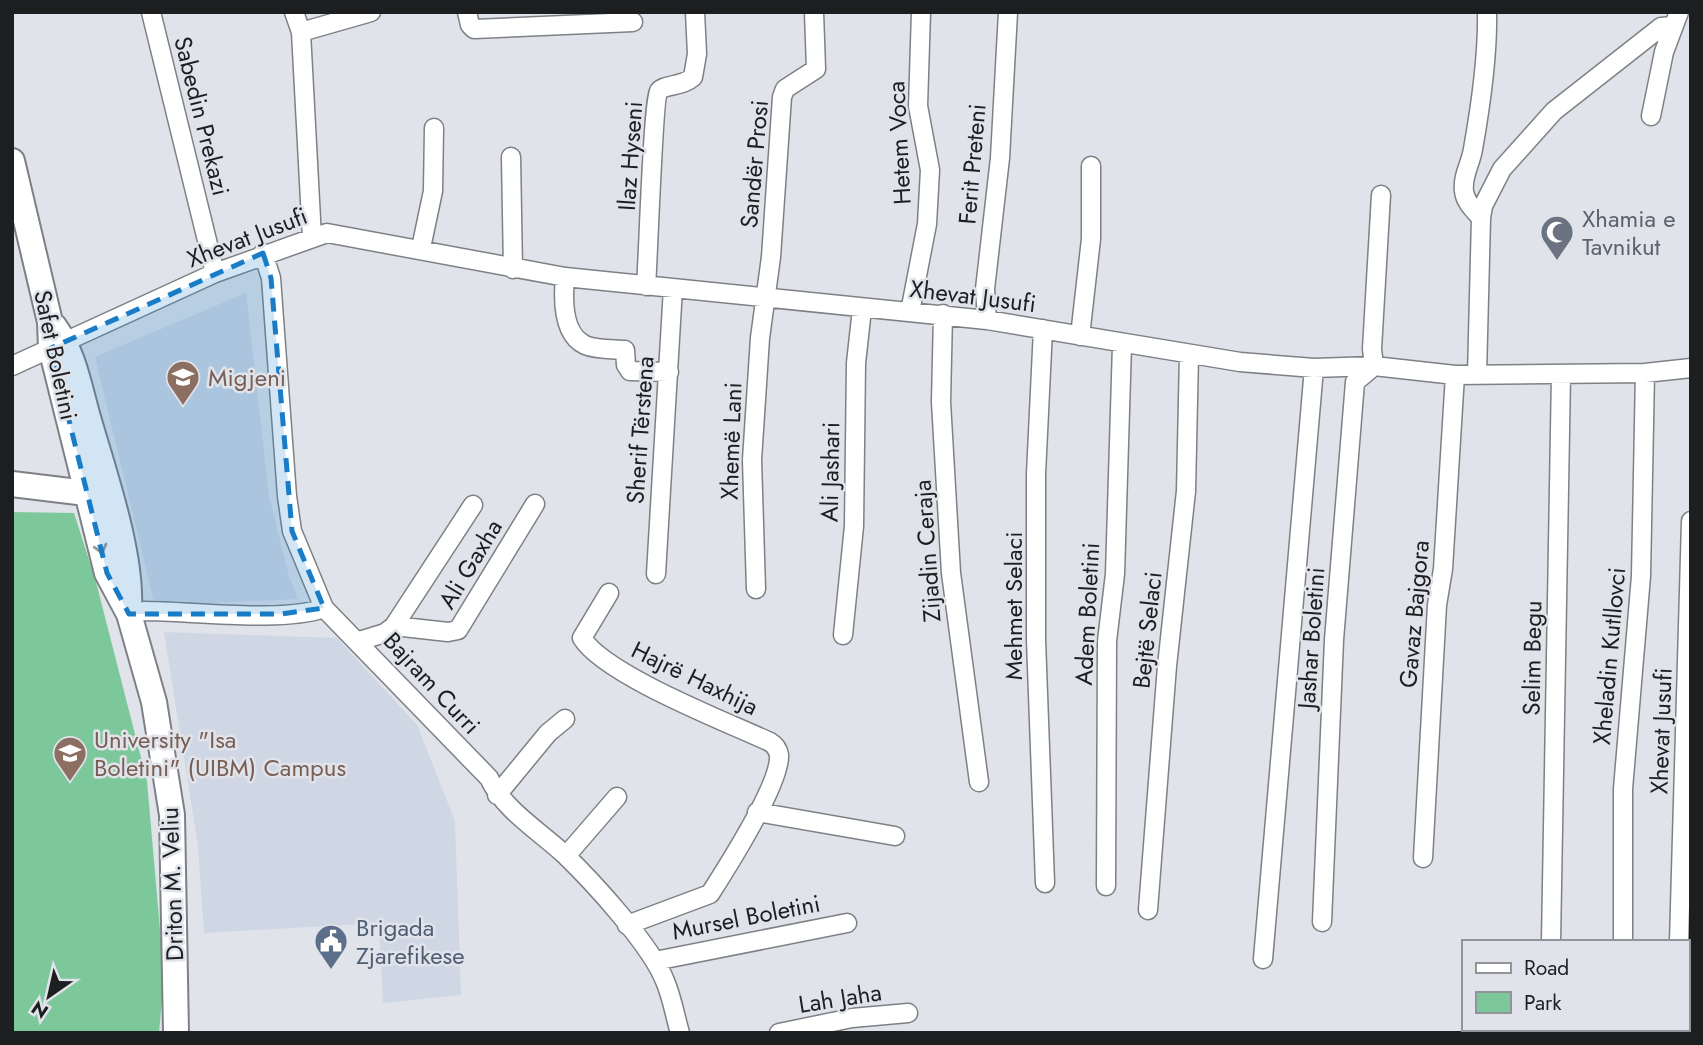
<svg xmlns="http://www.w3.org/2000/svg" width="1703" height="1045" font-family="Jost,sans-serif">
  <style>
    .built { fill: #d0d7e4 }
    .green { fill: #7dc89b }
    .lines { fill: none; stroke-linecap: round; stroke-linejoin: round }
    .street-casing { stroke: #7d8085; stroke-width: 21 }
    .secondary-casing { stroke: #7d8085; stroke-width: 28 }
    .street { stroke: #fff; stroke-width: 18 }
    .secondary { stroke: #fff; stroke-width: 24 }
    .oneway { stroke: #999a9b }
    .marked { fill: #197cc7; fill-opacity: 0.2; stroke: #197cc7; stroke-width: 5; stroke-dasharray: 14 9; stroke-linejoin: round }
    .labels { text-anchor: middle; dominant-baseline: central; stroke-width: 5; stroke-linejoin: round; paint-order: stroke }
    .street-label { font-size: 24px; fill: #1d1e20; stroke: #e0e3e9 }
    .worship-label { font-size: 24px; fill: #5b616d; stroke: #e0e3e9; text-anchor: start }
    .education-label { font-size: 24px; fill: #785e54; stroke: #e0e3e9; text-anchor: start }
    .service-label { font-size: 24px; fill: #4e5e75; stroke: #e0e3e9; text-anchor: start }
  </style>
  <rect width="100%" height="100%" fill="#e0e3e9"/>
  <!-- built -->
  <path class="built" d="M246,293L269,496L289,576L298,599L155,606L95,357Z
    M164,632L337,638L417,725L455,821L461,995L383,1003L379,923L204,933L198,846Z"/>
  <!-- green -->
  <path class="green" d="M12,512L74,513L96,582L147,781L164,975L159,1033H12Z"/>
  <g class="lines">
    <defs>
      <path id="street" d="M151,12L215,273
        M294,12L301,32L312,238
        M467,12L470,25L474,29L633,22
        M301,32L371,12
        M1651,116L1664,52L1679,12
        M511,157L513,269
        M1481,218C1474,210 1465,202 1464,191C1462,176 1471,163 1473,149C1481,104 1488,57 1487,12
        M421,248L433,191L434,128
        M263,253L271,278L287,496L292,531L324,608L489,778C504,810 538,830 564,854C592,881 651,945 665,981C672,997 675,1016 680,1033
        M565,277C563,298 562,334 585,345C596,350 613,349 625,350L626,365L630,371L669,372
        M646,286C648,262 653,99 659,91C665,84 682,87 693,77L697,54L695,12
        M910,312L927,224L930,170L918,106L921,12
        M943,314L941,402L951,573L979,782
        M987,320L985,289L1000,158L1008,12
        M1043,329L1036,474V640L1045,883
        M1080,336L1091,239V166
        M12,366L215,273L327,233L565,277L987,320L1240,362L1314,368L1374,366L1455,375L1645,373L1691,368
        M1477,375L1481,218L1483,206L1502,169L1554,111L1661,27L1672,26
        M656,574L673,288
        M756,589L752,460L760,338L771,257L782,97L785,89L816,69L814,12
        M609,593L582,638C605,675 727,722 770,742C775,745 778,749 779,755C781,783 726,869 710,894L627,925
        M129,614L144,611C191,611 283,623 324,608
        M394,626L473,505
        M843,635L854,526L856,363L862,309
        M359,641L385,633L394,626L448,632L458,630L535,504
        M497,795L548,733L565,719
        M757,812L895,836
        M566,856L617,797
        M1423,858L1437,605L1443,569L1455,375
        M1106,886L1107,641L1115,574L1122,345
        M1148,910L1167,666L1186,491L1189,355
        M1322,922L1334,640L1355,382L1374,366L1372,349L1381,195
        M1551,942L1561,374
        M1623,942V789L1641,576L1645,373
        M1679,942L1691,521
        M1263,959L1314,368
        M655,961L847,923
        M1687,996L1689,1000
        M779,1033L852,1018L908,1013"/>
      <path id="secondary" d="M12,161L50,322L51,348L107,573L129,614L154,702L172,815L176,1033
        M54,326C75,355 79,387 89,421C105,476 132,554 129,609
        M12,484L86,493L102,492"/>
    </defs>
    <!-- street casing -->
    <use href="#street" class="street-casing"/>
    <!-- secondary casing -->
    <use href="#secondary" class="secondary-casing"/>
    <!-- street -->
    <use href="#street" class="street"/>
    <!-- secondary -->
    <use href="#secondary" class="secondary"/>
  </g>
  <!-- one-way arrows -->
  <defs><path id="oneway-chevron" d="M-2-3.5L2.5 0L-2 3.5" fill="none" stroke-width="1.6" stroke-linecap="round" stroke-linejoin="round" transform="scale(1.75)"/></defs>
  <use class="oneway" href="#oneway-chevron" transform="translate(101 549) rotate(75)"/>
  <!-- marked area -->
  <path class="marked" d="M263,253L271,278L292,531L324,608L281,614H129L107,573L51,348Z"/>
  <!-- icons -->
  <defs>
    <symbol id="mosque-pin" viewBox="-11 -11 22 30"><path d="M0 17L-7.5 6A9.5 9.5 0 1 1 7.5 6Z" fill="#6b7280" stroke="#e0e3e9"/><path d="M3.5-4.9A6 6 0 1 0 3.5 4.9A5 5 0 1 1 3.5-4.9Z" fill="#fff"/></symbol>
    <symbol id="school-pin" viewBox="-11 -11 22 30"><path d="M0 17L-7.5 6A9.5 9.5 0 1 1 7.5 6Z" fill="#8d6e63" stroke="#e0e3e9"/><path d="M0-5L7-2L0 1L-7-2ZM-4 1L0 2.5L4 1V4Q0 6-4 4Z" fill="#fff"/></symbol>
    <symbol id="university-pin" viewBox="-11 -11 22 30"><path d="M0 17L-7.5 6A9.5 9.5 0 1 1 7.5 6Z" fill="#8d6e63" stroke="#e0e3e9"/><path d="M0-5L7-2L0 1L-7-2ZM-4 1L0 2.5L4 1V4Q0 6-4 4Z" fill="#fff"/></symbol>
    <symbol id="civic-pin" viewBox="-11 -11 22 30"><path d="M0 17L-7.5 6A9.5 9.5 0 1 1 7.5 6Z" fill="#5c6f8a" stroke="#e0e3e9"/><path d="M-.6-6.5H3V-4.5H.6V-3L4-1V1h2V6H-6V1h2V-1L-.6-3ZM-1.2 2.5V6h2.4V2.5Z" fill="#fff"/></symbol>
  </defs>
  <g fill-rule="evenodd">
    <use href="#mosque-pin" x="1538" y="213" width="38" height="52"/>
    <use href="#school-pin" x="164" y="358" width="38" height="52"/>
    <use href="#university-pin" x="51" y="734" width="38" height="52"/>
    <use href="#civic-pin" x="312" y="922" width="38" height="52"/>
  </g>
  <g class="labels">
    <!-- street labels -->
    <g class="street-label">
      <text transform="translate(202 116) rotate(76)">Sabedin Prekazi</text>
      <text transform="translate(899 143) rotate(-93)">Hetem Voca</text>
      <text transform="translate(630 156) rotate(-86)">Ilaz Hyseni</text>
      <text transform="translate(754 164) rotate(-85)">Sandër Prosi</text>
      <text transform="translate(972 164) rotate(-85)">Ferit Preteni</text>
      <text transform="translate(247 237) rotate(-21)">Xhevat Jusufi</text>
      <text transform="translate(973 296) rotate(7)">Xhevat Jusufi</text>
      <text transform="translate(56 355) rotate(78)">Safet Boletini</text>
      <text transform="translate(640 430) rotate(-86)">Sherif Tërstena</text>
      <text transform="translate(731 441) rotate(-88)">Xhemë Lani</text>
      <text transform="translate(830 472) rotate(-89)">Ali Jashari</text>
      <text transform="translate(927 551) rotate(-94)">Zijadin Ceraja</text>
      <text transform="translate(470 564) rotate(-59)">Ali Gaxha</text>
      <text transform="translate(1013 606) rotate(-90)">Mehmet Selaci</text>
      <text transform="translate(1087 614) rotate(-87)">Adem Boletini</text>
      <text transform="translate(1414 614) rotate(-85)">Gavaz Bajgora</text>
      <text transform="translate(1147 630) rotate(-84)">Bejtë Selaci</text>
      <text transform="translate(1311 638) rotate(-86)">Jashar Boletini</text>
      <text transform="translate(1609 656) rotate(-85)">Xheladin Kutllovci</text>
      <text transform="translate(1532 658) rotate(-89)">Selim Begu</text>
      <text transform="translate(695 678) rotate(26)">Hajrë Haxhija</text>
      <text transform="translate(432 683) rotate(47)">Bajram Curri</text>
      <text transform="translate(1661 731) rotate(-88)">Xhevat Jusufi</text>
      <text transform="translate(172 884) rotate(-92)">Driton M. Veliu</text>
      <text transform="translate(746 917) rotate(-11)">Mursel Boletini</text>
      <text transform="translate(840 998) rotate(-9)">Lah Jaha</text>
    </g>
    <!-- worship labels -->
    <g class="worship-label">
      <text x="1582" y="218">Xhamia e<tspan x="1582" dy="28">Tavnikut</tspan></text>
    </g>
    <!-- education labels -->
    <g class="education-label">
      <text x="208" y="377">Migjeni</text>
      <text x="94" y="739">University "Isa<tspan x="94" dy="28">Boletini" (UIBM) Campus</tspan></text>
    </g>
    <!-- service labels -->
    <g class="service-label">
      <text x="356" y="927">Brigada<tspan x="356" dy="28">Zjarefikese</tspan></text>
    </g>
  </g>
  <!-- border -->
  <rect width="1703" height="1045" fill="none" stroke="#1d1e20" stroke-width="28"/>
  <!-- legend -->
  <rect x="1462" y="940" width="228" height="91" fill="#e0e3e9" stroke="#929499" stroke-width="2"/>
  <rect x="1476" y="963" width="35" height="10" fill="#ffffff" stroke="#929499" stroke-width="2"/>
  <text x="1524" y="975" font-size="21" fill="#1d1e20">Road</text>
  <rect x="1476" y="992" width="35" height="21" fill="#7dc89b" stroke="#929499" stroke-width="2"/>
  <text x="1524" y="1010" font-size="21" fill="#1d1e20">Park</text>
  <!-- north arrow -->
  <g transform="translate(49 996) rotate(214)" stroke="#e0e3e9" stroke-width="5" paint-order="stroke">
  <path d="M0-5L12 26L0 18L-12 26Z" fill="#1d1e20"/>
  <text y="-10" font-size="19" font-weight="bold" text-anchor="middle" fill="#1d1e20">N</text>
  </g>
</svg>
